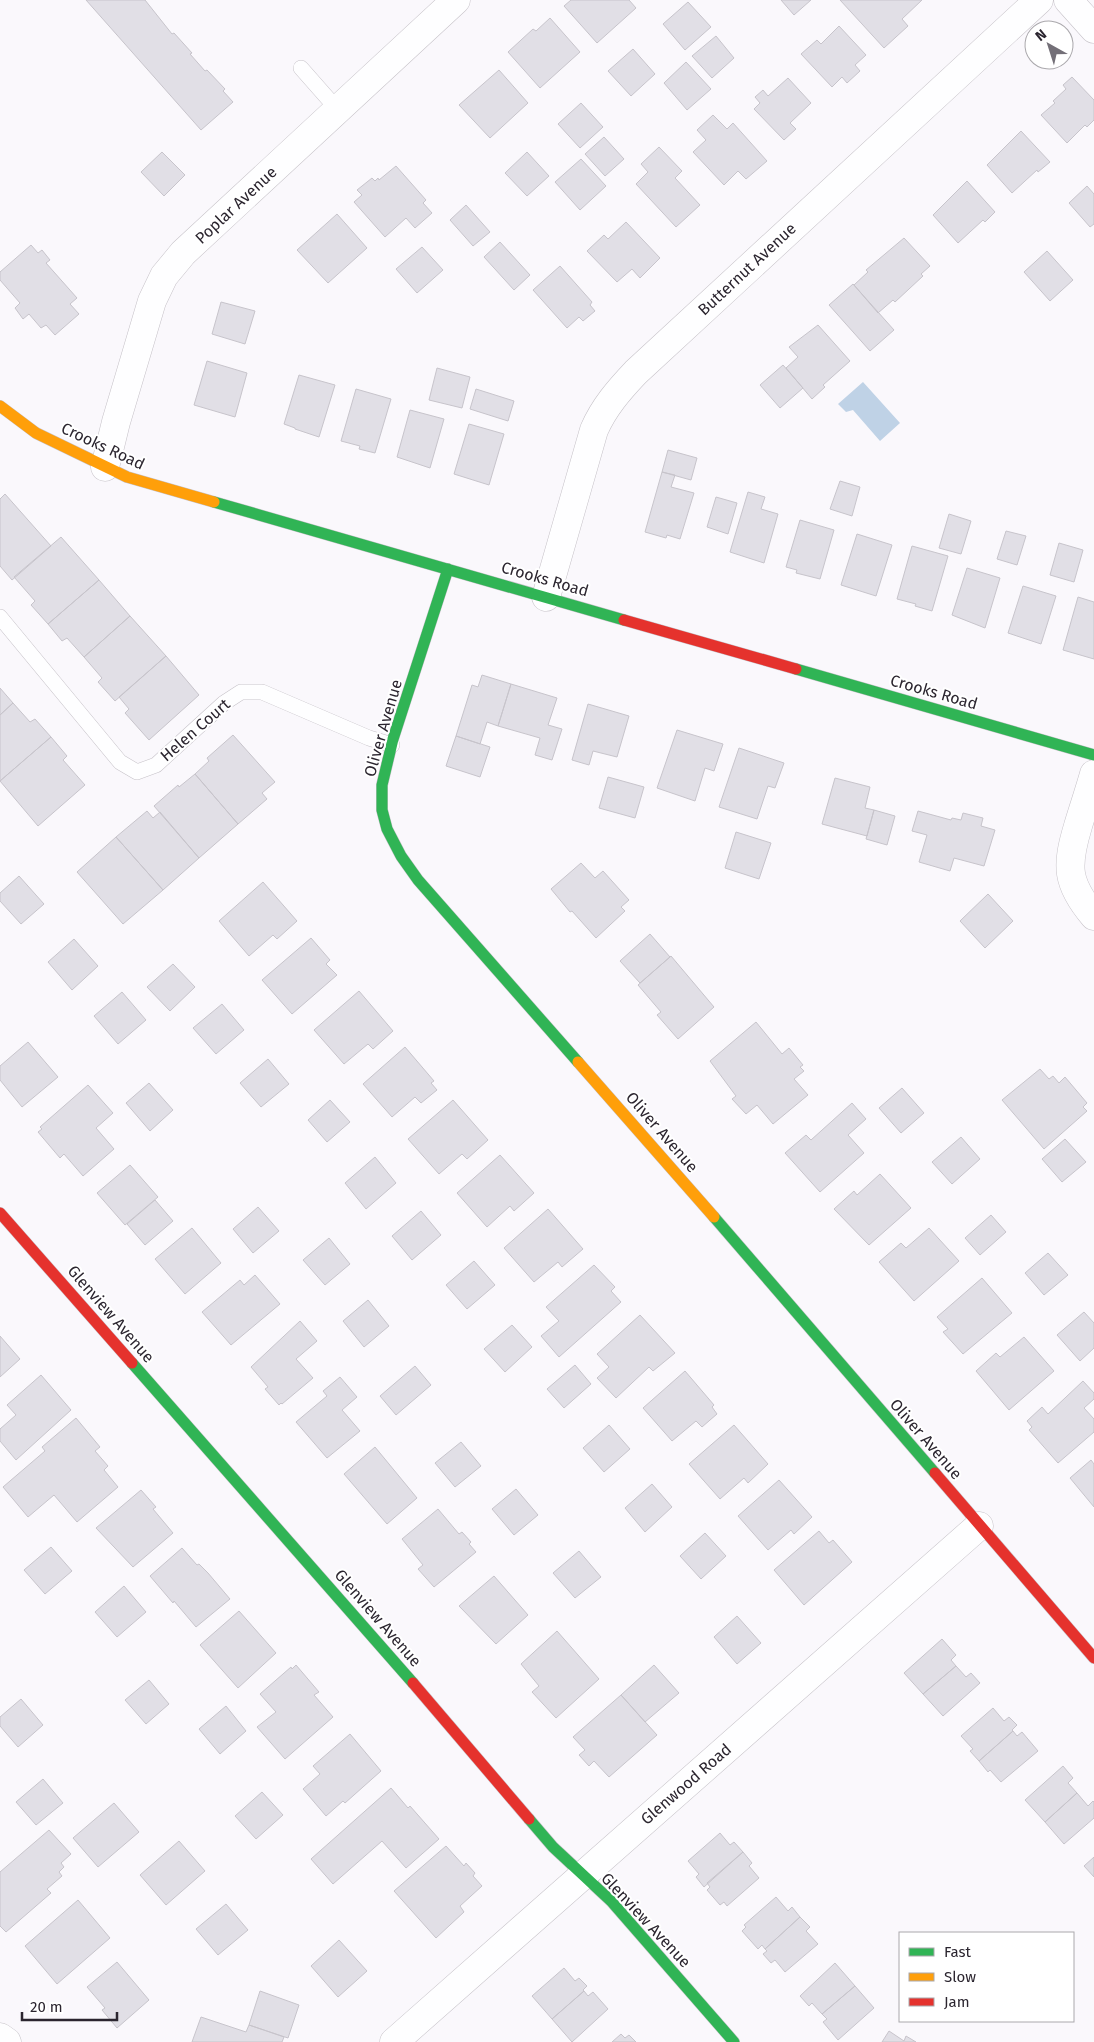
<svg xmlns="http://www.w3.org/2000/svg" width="1094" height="2042" font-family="'Fira Sans',sans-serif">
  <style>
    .water { fill: #bfd2e6 }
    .building { fill: #e1dfe6; stroke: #c7c4cb }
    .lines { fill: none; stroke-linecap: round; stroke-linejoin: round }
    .lane-casing { stroke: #c6c2c8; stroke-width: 16 }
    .street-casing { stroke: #c6c2c8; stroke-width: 29 }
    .fast-casing { stroke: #c6c2c8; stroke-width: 12 }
    .slow-casing { stroke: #c6c2c8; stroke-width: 12 }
    .jam-casing { stroke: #c6c2c8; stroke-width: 12 }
    .lane { stroke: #fefeff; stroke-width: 15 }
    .street { stroke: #fefeff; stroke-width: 28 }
    .fast { stroke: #30b455; stroke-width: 11 }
    .slow { stroke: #ff9f0a; stroke-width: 11 }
    .jam { stroke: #e5322d; stroke-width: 11 }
    .labels { text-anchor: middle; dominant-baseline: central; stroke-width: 4; stroke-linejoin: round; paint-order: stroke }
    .street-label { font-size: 16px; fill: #2b252f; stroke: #fff }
  </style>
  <rect width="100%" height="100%" fill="#faf8fc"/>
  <!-- water -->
  <path class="water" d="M863,382L900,423L880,441L853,410L846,412L838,404Z"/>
  <!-- building -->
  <path class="building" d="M86,0H145L172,34L174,33L192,53L190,54L205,71L207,70L225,89L223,91L233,102L201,130Z
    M571,0H629L636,8L597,43L564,6Z
    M781,0H811L794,15Z
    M840,0H922L902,19L908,26L884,48Z
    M688,2L711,27L685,50L663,24Z
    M550,18L580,52L540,88L508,52L533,29L536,31Z
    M839,26L866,55L855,65L860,71L847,83L842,77L832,87L801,54L817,40L821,44Z
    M716,36L734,58L712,78L692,56Z
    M633,49L655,74L631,96L608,71Z
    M686,62L711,89L687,110L664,83Z
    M499,70L528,103L490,138L459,105Z
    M1072,77L1094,100V120L1087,127L1085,125L1067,143L1041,115L1055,103L1053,101L1066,89L1063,85Z
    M788,78L811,103L790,123L796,129L784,140L754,109L760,103L755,97L763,90L768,96Z
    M581,103L603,127L580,148L558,124Z
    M713,115L727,129L733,123L767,161L746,179L738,171L724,185L693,152L706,140L697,130Z
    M1021,131L1050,162L1038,172L1037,170L1012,193L987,165Z
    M604,137L624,159L605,176L585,154Z
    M659,147L682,171L675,178L700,205L676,227L636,184L648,172L641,164Z
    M162,152L185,175L164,196L141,172Z
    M527,152L549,176L527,196L505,173Z
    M581,159L606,186L580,210L555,182Z
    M396,166L426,200L423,203L432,213L415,228L406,218L385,237L354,202L362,195L357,190L372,178L375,181L378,178L379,180Z
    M967,181L995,212L985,222L983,220L958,243L933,215Z
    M1087,186L1094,194V224L1090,227L1069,203Z
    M466,205L490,232L473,246L450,220Z
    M337,214L367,248L328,283L297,250Z
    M626,222L660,258L640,278L632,269L617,282L587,251L604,235L608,239Z
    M904,238L930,266L921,274L923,276L895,302L893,300L878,313L854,285L868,272L866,270Z
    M500,242L530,275L514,290L484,257Z
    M31,245L38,253L42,250L50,260L46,263L77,298L70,304L79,314L55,335L46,325L41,328L29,314L23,319L15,308L20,303L0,280V272Z
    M422,247L443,270L417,293L396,269Z
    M1047,251L1073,280L1050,301L1024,272Z
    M560,266L592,302L590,305L595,311L583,321L579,317L567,328L533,290Z
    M853,284L894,330L870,351L829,305Z
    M221,302L255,311L245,344L212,334Z
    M818,325L850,361L823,385L825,387L812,399L786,368L798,357L789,347Z
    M207,361L247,373L235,417L194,405Z
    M783,365L803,388L780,408L760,385Z
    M437,368L470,377L462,408L429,400Z
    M299,375L335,385L319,437L295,429V428L284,424Z
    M356,389L391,399L375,453L359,449L360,446L341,441Z
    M476,389L514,401L508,421L470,409Z
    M410,410L444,419L430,468L397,457Z
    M469,424L504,434L489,485L454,474Z
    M668,450L697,458L691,480L662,472Z
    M662,472L675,475L671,487L694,493L680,539L667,535L666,538L645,532Z
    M840,481L860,487L852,516L830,509Z
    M748,492L765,497L761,509L778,514L764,563L730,552Z
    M5,494L51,546L12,580L0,566V499Z
    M716,497L737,503L728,534L707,527Z
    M949,514L971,521L961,554L939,548Z
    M800,520L834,530L820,579L796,573L797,570L786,567Z
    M1006,531L1026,536L1017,565L997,559Z
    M857,534L892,545L876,596L841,585Z
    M61,537L99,580L48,624L31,605L35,601L14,577Z
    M1059,543L1083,550L1074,582L1050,575Z
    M912,546L948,556L932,611L915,606L916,604L897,599Z
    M967,568L1000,578L985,628L952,615Z
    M99,580L130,616L84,657L67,638L62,641L48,624Z
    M1023,586L1056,596L1041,644L1008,633Z
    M1078,597L1094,602V659L1063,650Z
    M130,616L166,656L115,701L98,682L102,678L84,657Z
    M166,656L199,695L149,740L125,713L129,709L119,697Z
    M482,675L511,684L498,726L487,722L480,744L456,736L472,685L478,687Z
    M511,684L557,698L548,725L562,729L552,760L535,755L540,738L498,726Z
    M0,688L13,703L0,715Z
    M13,703L30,722L35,719L51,737L0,781V715Z
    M588,704L629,716L617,757L593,751L589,765L572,760Z
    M677,730L723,744L714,771L705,768L695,801L657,788Z
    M233,735L275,782L262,793L267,799L238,824L195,774L209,761L207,758Z
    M456,736L490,747L480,777L446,766Z
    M51,737L67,756L63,760L85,785L38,826L0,781Z
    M739,748L784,763L775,788L768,786L757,819L719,807Z
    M195,774L238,824L199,858L154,806L178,785L179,787Z
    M608,777L644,787L635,818L599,808Z
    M835,778L870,787L865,808L874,810L867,836L822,824Z
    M874,810L895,816L887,845L866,839Z
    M147,811L153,818L160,812L199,858L163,890L116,837Z
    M918,811L951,820L952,818L961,820L963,813L983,818L981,826L995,830L984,866L954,858L950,871L919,862L927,835L912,831Z
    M736,832L771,843L759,879L725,868Z
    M116,837L163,890L123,924L77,872Z
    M581,863L595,878L603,871L629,900L621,907L625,911L596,938L572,911L570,912L551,889Z
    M19,876L44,904L21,924L0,901V893Z
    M263,882L297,921L277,939L273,935L249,956L219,921Z
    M988,894L1013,921L985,948L960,921Z
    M650,934L670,957L640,983L620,961Z
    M311,938L330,960L326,964L337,975L292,1014L262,980Z
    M74,939L98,966L72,990L48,962Z
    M671,956L714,1007L678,1039L657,1015L661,1012L638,985Z
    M173,964L195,987L170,1011L147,987Z
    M359,991L393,1031L373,1049L368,1044L344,1064L314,1030Z
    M122,992L146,1020L118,1044L94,1016Z
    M222,1004L244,1030L216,1054L193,1028Z
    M756,1022L782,1054L789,1048L803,1065L800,1067L804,1071L794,1079L808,1095L773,1124L757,1105L746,1114L732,1099L736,1096L710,1061Z
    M28,1042L58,1077L22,1107L0,1080V1066Z
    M405,1047L434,1081L431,1083L437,1090L421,1103L415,1097L392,1117L363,1084Z
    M268,1059L289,1084L261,1107L240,1083Z
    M1040,1069L1049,1079L1053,1076L1059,1083L1065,1077L1087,1103L1083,1107L1087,1111L1044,1149L1002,1100Z
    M149,1083L173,1110L150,1131L126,1103Z
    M88,1085L113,1113L96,1128L114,1149L83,1176L64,1154L60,1158L38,1132L42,1129L40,1127Z
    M902,1088L924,1113L901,1133L879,1108Z
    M330,1100L350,1122L327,1142L308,1120Z
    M453,1100L488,1140L467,1159L462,1154L439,1174L408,1139Z
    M852,1103L866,1119L848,1135L864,1153L820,1192L785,1153L806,1135L811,1140Z
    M961,1137L980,1159L952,1184L932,1162Z
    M1065,1139L1086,1162L1062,1182L1042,1159Z
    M500,1155L534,1193L514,1211L510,1206L487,1227L457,1193Z
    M375,1157L396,1183L366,1209L345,1183Z
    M130,1165L158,1197L125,1225L97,1193Z
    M880,1174L911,1208L869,1245L834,1209L854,1191L857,1195Z
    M155,1200L173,1221L145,1245L127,1224Z
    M258,1207L279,1231L253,1253L233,1229Z
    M548,1209L583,1249L562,1267L558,1262L534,1282L504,1248Z
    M421,1211L441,1235L412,1260L392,1236Z
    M991,1215L1006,1232L980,1255L965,1238Z
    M192,1228L221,1263L185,1294L155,1259Z
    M929,1228L959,1261L914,1301L879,1262L901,1243L906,1248Z
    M329,1238L350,1264L325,1285L303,1260Z
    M1048,1253L1068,1275L1044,1295L1025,1273Z
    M474,1261L495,1285L467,1309L446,1285Z
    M594,1265L615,1287L611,1291L621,1302L559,1357L541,1336L559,1321L546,1307Z
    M255,1275L280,1304L231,1345L202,1312L240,1280L244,1285Z
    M982,1278L1012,1313L963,1354L943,1332L948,1329L937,1317Z
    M368,1300L389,1326L364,1347L343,1321Z
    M1084,1312L1094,1323V1348L1080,1361L1057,1335Z
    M640,1315L675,1353L653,1371L649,1367L616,1398L597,1378L609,1367L597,1354Z
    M300,1321L317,1341L296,1359L313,1378L282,1404L281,1403L279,1405L265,1389L268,1387L251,1367Z
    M512,1325L532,1347L505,1372L484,1349Z
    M0,1336L20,1359L0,1377Z
    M1024,1337L1054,1371L1009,1410L976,1371L996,1353L1000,1357Z
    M575,1365L591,1384L564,1408L547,1389Z
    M415,1366L431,1385L396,1415L380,1396Z
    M685,1371L714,1405L712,1407L717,1414L702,1427L696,1421L672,1441L643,1408Z
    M41,1375L71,1410L16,1460L0,1441V1429L16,1415L7,1405Z
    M340,1377L357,1397L342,1410L360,1431L327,1458L296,1422L327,1396L323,1391Z
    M1083,1381L1094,1393V1399L1084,1408L1094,1419V1432L1058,1463L1029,1430L1032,1427L1027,1421L1042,1407L1048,1414Z
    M76,1418L100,1447L95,1451L108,1466L104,1470L118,1487L77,1522L54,1495L28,1517L3,1487L45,1451L42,1447Z
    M609,1425L630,1449L604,1472L583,1448Z
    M734,1425L768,1464L748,1483L744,1478L720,1499L689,1464Z
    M461,1442L481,1466L455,1487L435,1463Z
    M375,1447L417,1498L387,1524L344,1474Z
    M1091,1460L1094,1464V1507L1070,1478Z
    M779,1480L812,1517L794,1534L791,1530L768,1550L738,1516Z
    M652,1484L672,1507L645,1532L625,1508Z
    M516,1489L538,1515L514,1535L492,1509Z
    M141,1490L156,1507L153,1509L173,1533L133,1567L96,1528Z
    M438,1509L459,1534L462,1532L471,1542L469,1544L476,1552L434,1587L418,1569L423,1565L402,1539Z
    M819,1531L829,1543L833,1540L852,1562L804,1605L774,1570Z
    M705,1533L726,1556L701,1579L680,1556Z
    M51,1547L72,1571L45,1594L24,1570Z
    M182,1548L197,1565L199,1564L208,1573L230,1599L196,1627L174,1601L173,1603L150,1576Z
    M579,1551L601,1577L575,1598L553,1573Z
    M494,1576L528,1615L496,1644L459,1606Z
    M124,1586L146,1612L117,1637L95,1612Z
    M239,1611L276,1653L238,1688L200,1645Z
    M737,1616L761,1643L737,1664L714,1637Z
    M557,1631L599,1679L556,1718L532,1692L539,1686L521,1664Z
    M942,1639L956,1655L951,1660L956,1666L923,1694L904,1673Z
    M296,1665L319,1692L314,1695L333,1717L285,1759L257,1727L276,1712L260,1694L291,1667L292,1669Z
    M654,1665L679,1693L645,1722L621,1695Z
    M956,1666L966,1677L971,1673L980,1683L943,1716L923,1694Z
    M149,1680L169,1704L146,1724L125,1700Z
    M621,1695L657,1735L609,1777L594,1761L589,1766L579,1755L585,1750L573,1737Z
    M21,1699L43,1725L18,1747L0,1726V1717Z
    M226,1706L246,1731L220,1754L199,1729Z
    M993,1708L1004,1721L1009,1717L1017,1725L1012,1730L1013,1731L979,1761L970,1751L973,1749L961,1736Z
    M1013,1731L1017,1736L1022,1732L1038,1751L1001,1782L990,1770L988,1772L979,1761Z
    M350,1734L381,1771L345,1803L343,1801L326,1816L303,1789L320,1774L313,1766Z
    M1063,1766L1073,1778L1068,1783L1077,1793L1045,1822L1025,1800Z
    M43,1779L63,1803L36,1825L16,1802Z
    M391,1788L408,1808L410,1806L439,1839L406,1868L382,1841L333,1884L311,1859Z
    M262,1792L283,1815L256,1839L235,1816Z
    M1077,1793L1088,1806L1093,1801L1094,1802V1818L1064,1844L1045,1822Z
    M114,1803L139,1832L98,1867L73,1838Z
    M49,1830L71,1854L61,1863L64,1867L59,1872L62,1876L47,1889L51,1893L6,1932L0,1926V1872Z
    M720,1833L730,1845L734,1842L743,1852L704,1887L696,1877L699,1874L688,1861Z
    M179,1841L205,1871L166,1905L140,1875Z
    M446,1846L464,1866L466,1863L475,1873L473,1876L482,1886L460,1906L464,1912L436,1938L394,1891Z
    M743,1852L752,1863L749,1866L759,1878L727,1906L724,1902L720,1905L707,1890L710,1887L707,1883Z
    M1094,1857V1877L1084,1866Z
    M776,1897L788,1911L792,1907L800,1917L765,1949L762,1945L758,1949L742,1931L746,1927L744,1925Z
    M78,1900L110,1938L57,1984L25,1946Z
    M226,1904L248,1930L218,1955L196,1929Z
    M800,1917L810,1927L806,1931L818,1944L785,1972L775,1960L771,1963L763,1954L767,1951L765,1949Z
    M339,1940L367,1971L338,1997L311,1966Z
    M117,1962L149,2000L117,2028L102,2010L105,2008L87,1987Z
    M835,1963L855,1986L822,2014L812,2003L809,2006L800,1996Z
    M564,1968L575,1981L579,1978L587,1986L583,1990L584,1991L552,2019L532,1996Z
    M855,1986L874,2008L838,2040L823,2022L827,2019L822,2014Z
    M260,1991L299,2005L288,2038L249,2025Z
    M584,1991L588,1996L593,1992L608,2009L572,2042L552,2019Z
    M201,2017L246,2032L249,2025L284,2037L282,2042H192Z
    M889,2031L904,2041L906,2036L916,2042H882Z
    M621,2034L625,2038L629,2035L636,2042H612Z"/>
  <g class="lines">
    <defs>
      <path id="lane" d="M301,68L338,110
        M0,617L120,762L137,772L156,765L224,703L241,692H262L369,738L392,745"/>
      <path id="street" d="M1068,0L1094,29
        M105,467L116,422L152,301L164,276L183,253L456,0
        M546,597L594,430C604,407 619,390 636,372L1039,0
        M1094,774C1089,792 1083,809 1078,826C1066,866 1066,883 1094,916
        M0,2037L7,2042
        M394,2042L979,1526"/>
      <path id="fast" d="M214,502L624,620
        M448,569L393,739L382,785V810L387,829L401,856L418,880L578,1062
        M796,669L1094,755
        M714,1217L935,1473
        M132,1363L413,1683
        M529,1819L553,1847L611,1901L734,2042"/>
      <path id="slow" d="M0,406L36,433L127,477L214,502
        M578,1062L714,1217"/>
      <path id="jam" d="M624,620L796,669
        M0,1213L132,1363
        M935,1473L1094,1658
        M413,1683L529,1819"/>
    </defs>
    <!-- lane casing -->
    <use href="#lane" class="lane-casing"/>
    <!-- street casing -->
    <use href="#street" class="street-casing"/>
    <!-- fast casing -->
    <use href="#fast" class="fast-casing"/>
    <!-- slow casing -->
    <use href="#slow" class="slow-casing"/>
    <!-- jam casing -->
    <use href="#jam" class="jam-casing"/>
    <!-- lane -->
    <use href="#lane" class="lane"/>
    <!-- street -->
    <use href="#street" class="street"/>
    <!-- fast -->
    <use href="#fast" class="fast"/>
    <!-- slow -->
    <use href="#slow" class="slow"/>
    <!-- jam -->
    <use href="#jam" class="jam"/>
  </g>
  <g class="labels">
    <!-- street labels -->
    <g class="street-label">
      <text transform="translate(236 205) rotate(-43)">Poplar Avenue</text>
      <text transform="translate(747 269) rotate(-43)">Butternut Avenue</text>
      <text transform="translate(103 446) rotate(25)">Crooks Road</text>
      <text transform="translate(545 579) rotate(16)">Crooks Road</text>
      <text transform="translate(934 692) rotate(16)">Crooks Road</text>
      <text transform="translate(383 728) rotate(-74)">Oliver Avenue</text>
      <text transform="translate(195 730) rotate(-41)">Helen Court</text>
      <text transform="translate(662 1132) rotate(49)">Oliver Avenue</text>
      <text transform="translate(111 1314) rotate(49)">Glenview Avenue</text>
      <text transform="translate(926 1439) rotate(49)">Oliver Avenue</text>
      <text transform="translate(378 1618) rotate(49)">Glenview Avenue</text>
      <text transform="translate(686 1784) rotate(-41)">Glenwood Road</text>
      <text transform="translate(646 1920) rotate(47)">Glenview Avenue</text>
    </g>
  </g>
  <!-- legend -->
  <rect x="899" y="1932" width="175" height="90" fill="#ffffff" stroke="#aaa8ac"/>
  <rect x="909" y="1948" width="25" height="8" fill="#30b455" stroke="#aaa8ac"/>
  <text x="944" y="1957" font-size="15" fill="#2b252f">Fast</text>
  <rect x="909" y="1973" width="25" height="8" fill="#ff9f0a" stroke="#aaa8ac"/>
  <text x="944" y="1982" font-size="15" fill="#2b252f">Slow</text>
  <rect x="909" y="1998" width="25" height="8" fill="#e5322d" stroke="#aaa8ac"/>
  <text x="944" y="2007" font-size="15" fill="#2b252f">Jam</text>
  <!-- north arrow -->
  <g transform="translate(1049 45) rotate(321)"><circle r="24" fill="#ffffff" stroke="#aaa8ac"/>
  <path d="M0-4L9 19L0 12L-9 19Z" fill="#736f77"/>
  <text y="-8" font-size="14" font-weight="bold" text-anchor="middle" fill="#2b252f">N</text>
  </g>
  <!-- scale -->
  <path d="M22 2012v8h95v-8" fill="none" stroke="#2b252f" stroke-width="2.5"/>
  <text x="30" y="2012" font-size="15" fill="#2b252f" stroke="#ffffff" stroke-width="4" paint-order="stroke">20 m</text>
</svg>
